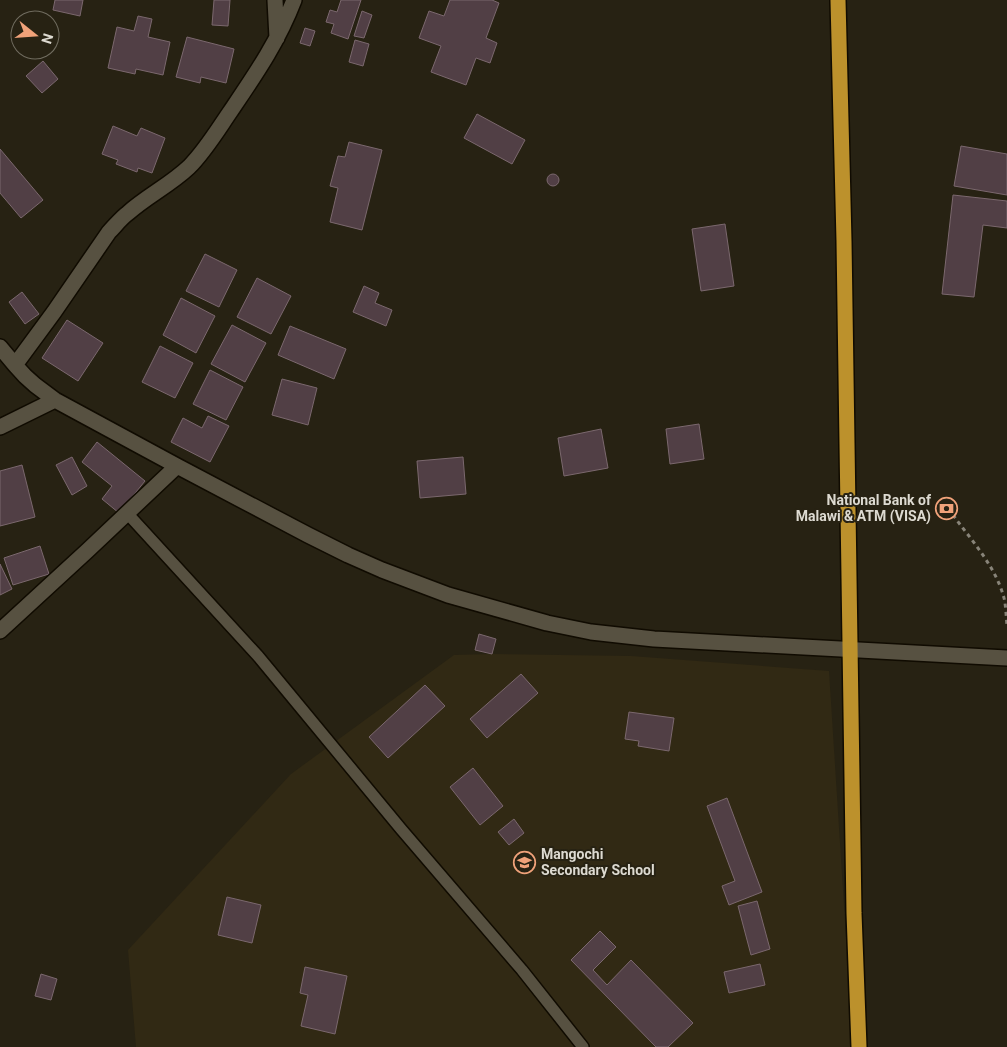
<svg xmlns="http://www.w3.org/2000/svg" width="1007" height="1047" font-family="Roboto,sans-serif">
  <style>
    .built { fill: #312914 }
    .building { fill: #513f45; stroke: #7b686e }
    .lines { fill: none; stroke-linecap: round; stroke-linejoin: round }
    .lane-casing { stroke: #100b01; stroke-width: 14 }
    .street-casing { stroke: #100b01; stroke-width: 18 }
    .highway-casing { stroke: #100b01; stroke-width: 18 }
    .path { stroke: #888479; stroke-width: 3; stroke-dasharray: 4 4; stroke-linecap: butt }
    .lane { stroke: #575141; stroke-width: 11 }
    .street { stroke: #575141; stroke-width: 15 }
    .highway { stroke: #bc912c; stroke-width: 15 }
    .labels { text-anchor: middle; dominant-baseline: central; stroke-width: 4; stroke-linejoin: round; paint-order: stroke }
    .poi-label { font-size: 14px; font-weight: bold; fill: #dddad1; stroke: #272213; text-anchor: end }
  </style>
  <rect width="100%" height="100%" fill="#272213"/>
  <!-- built -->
  <path class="built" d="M492,654L631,656L829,671L853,1047H136L128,950L291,774L454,655Z"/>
  <!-- building -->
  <path class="building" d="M55,0H83L80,16L53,10Z
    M214,0H230L228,26L212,25Z
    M341,0H361L348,39L331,33L334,24L326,22L330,10L337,12Z
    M450,0H492L499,3L486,38L497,43L490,63L476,58L466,85L431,72L441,46L419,38L429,11L444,16Z
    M362,11L372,15L364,38L354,36Z
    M138,16L152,19L148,37L170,42L163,75L136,69L135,74L108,68L117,27L134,31Z
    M305,28L315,31L310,46L300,43Z
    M187,37L234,49L226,83L201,77L200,83L176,77Z
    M355,40L369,44L363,66L349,62Z
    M43,61L58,79L42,93L26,76Z
    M477,114L525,140L512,164L464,138Z
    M113,126L137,136L141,128L165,138L152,173L138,168L137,172L116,164L118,160L102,154Z
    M349,142L382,150L362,230L330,222L338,188L330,186L338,156L345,157Z
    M961,146L1007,154V195L954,186Z
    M0,149L43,200L21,218L0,193Z
    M547 180a6 6 0 1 1 12 0a6 6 0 1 1-12 0Z
    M953,195L1007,201V228L983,225L974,297L942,294Z
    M725,224L734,286L701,291L692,229Z
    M205,254L237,270L219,307L186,291Z
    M257,278L291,296L271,334L237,317Z
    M364,286L379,293L375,303L392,310L386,326L353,312Z
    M22,292L39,314L25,324L9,302Z
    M181,298L215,316L196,353L163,335Z
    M67,320L103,343L78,381L42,358Z
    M232,325L266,343L245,382L211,364Z
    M290,326L346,349L334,379L278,355Z
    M160,346L193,363L175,398L142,382Z
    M210,370L243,387L226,420L193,404Z
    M282,379L317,388L308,425L272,415Z
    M208,416L229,426L210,462L171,442L183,418L202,428Z
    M699,424L704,459L670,464L666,429Z
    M601,429L608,468L564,476L558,438Z
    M97,442L145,481L119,513L102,499L112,486L82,462Z
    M72,457L87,486L72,495L56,465Z
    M463,457L466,494L420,498L417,461Z
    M22,465L35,517L0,526V471Z
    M40,546L49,574L13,585L4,558Z
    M0,564L12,589L0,595Z
    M479,634L496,639L492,654L475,650Z
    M521,674L538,693L487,738L470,719Z
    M425,685L445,706L388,758L369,737Z
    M629,712L674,718L669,751L638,746L639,741L625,739Z
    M473,768L503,806L480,825L450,787Z
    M727,798L762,892L729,905L722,886L735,881L707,806Z
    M514,819L524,833L509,845L498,832Z
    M227,897L261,905L252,943L218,935Z
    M757,901L770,949L751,955L738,906Z
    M600,931L616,947L593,970L607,985L631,960L693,1023L668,1047H656L571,960Z
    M760,964L765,985L729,993L724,972Z
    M305,967L347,976L335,1034L301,1026L308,995L300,993Z
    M41,974L57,979L51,1000L35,996Z"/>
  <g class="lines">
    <defs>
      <path id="lane" d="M127,513L258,656L401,829L522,970L583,1047"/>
      <path id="street" d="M275,0L277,38
        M0,347L15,365L25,376L35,385L55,400L177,466L308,535L348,555L382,570L448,595L547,623L591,632L654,639L1007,658
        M15,365L54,312L109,232C115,226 121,218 128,213C147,196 170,185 189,167C205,151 217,131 230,112C255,75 278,42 294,0
        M0,427L55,400
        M0,631L87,551L177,466"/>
      <path id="highway" d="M838,0L844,241L854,913L859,1047"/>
    </defs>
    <!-- lane casing -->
    <use href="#lane" class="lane-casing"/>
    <!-- street casing -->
    <use href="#street" class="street-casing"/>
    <!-- highway casing -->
    <use href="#highway" class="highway-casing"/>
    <!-- path -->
    <path class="path" d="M953,515C972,541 996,567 1004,598C1006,606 1006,616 1007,625"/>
    <!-- lane -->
    <use href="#lane" class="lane"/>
    <!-- street -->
    <use href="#street" class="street"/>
    <!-- highway -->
    <use href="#highway" class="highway"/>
  </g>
  <!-- icons -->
  <defs>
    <symbol id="bank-ring" viewBox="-11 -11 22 22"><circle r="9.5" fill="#272213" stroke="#f0a27a" stroke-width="1.5"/><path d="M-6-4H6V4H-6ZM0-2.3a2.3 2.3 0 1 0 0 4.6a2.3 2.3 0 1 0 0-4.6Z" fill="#f0a27a"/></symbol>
    <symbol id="school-ring" viewBox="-11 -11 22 22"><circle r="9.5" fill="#272213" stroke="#f0a27a" stroke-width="1.5"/><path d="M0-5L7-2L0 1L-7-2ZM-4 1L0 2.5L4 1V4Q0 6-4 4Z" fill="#f0a27a"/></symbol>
  </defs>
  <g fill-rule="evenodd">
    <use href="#bank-ring" x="934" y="496" width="25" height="25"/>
    <use href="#school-ring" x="512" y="850" width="25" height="25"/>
  </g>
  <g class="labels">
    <!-- poi labels -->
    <g class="poi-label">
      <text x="931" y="500">National Bank of<tspan x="931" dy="16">Malawi &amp; ATM (VISA)</tspan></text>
      <text x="541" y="854" text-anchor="start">Mangochi<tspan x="541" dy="16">Secondary School</tspan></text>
    </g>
  </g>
  <!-- north arrow -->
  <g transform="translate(35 35) rotate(107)"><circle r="24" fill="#272213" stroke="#706c5f"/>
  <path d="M0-4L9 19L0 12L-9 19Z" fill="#f0a27a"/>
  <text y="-8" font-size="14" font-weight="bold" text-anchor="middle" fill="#dddad1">N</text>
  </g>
</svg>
